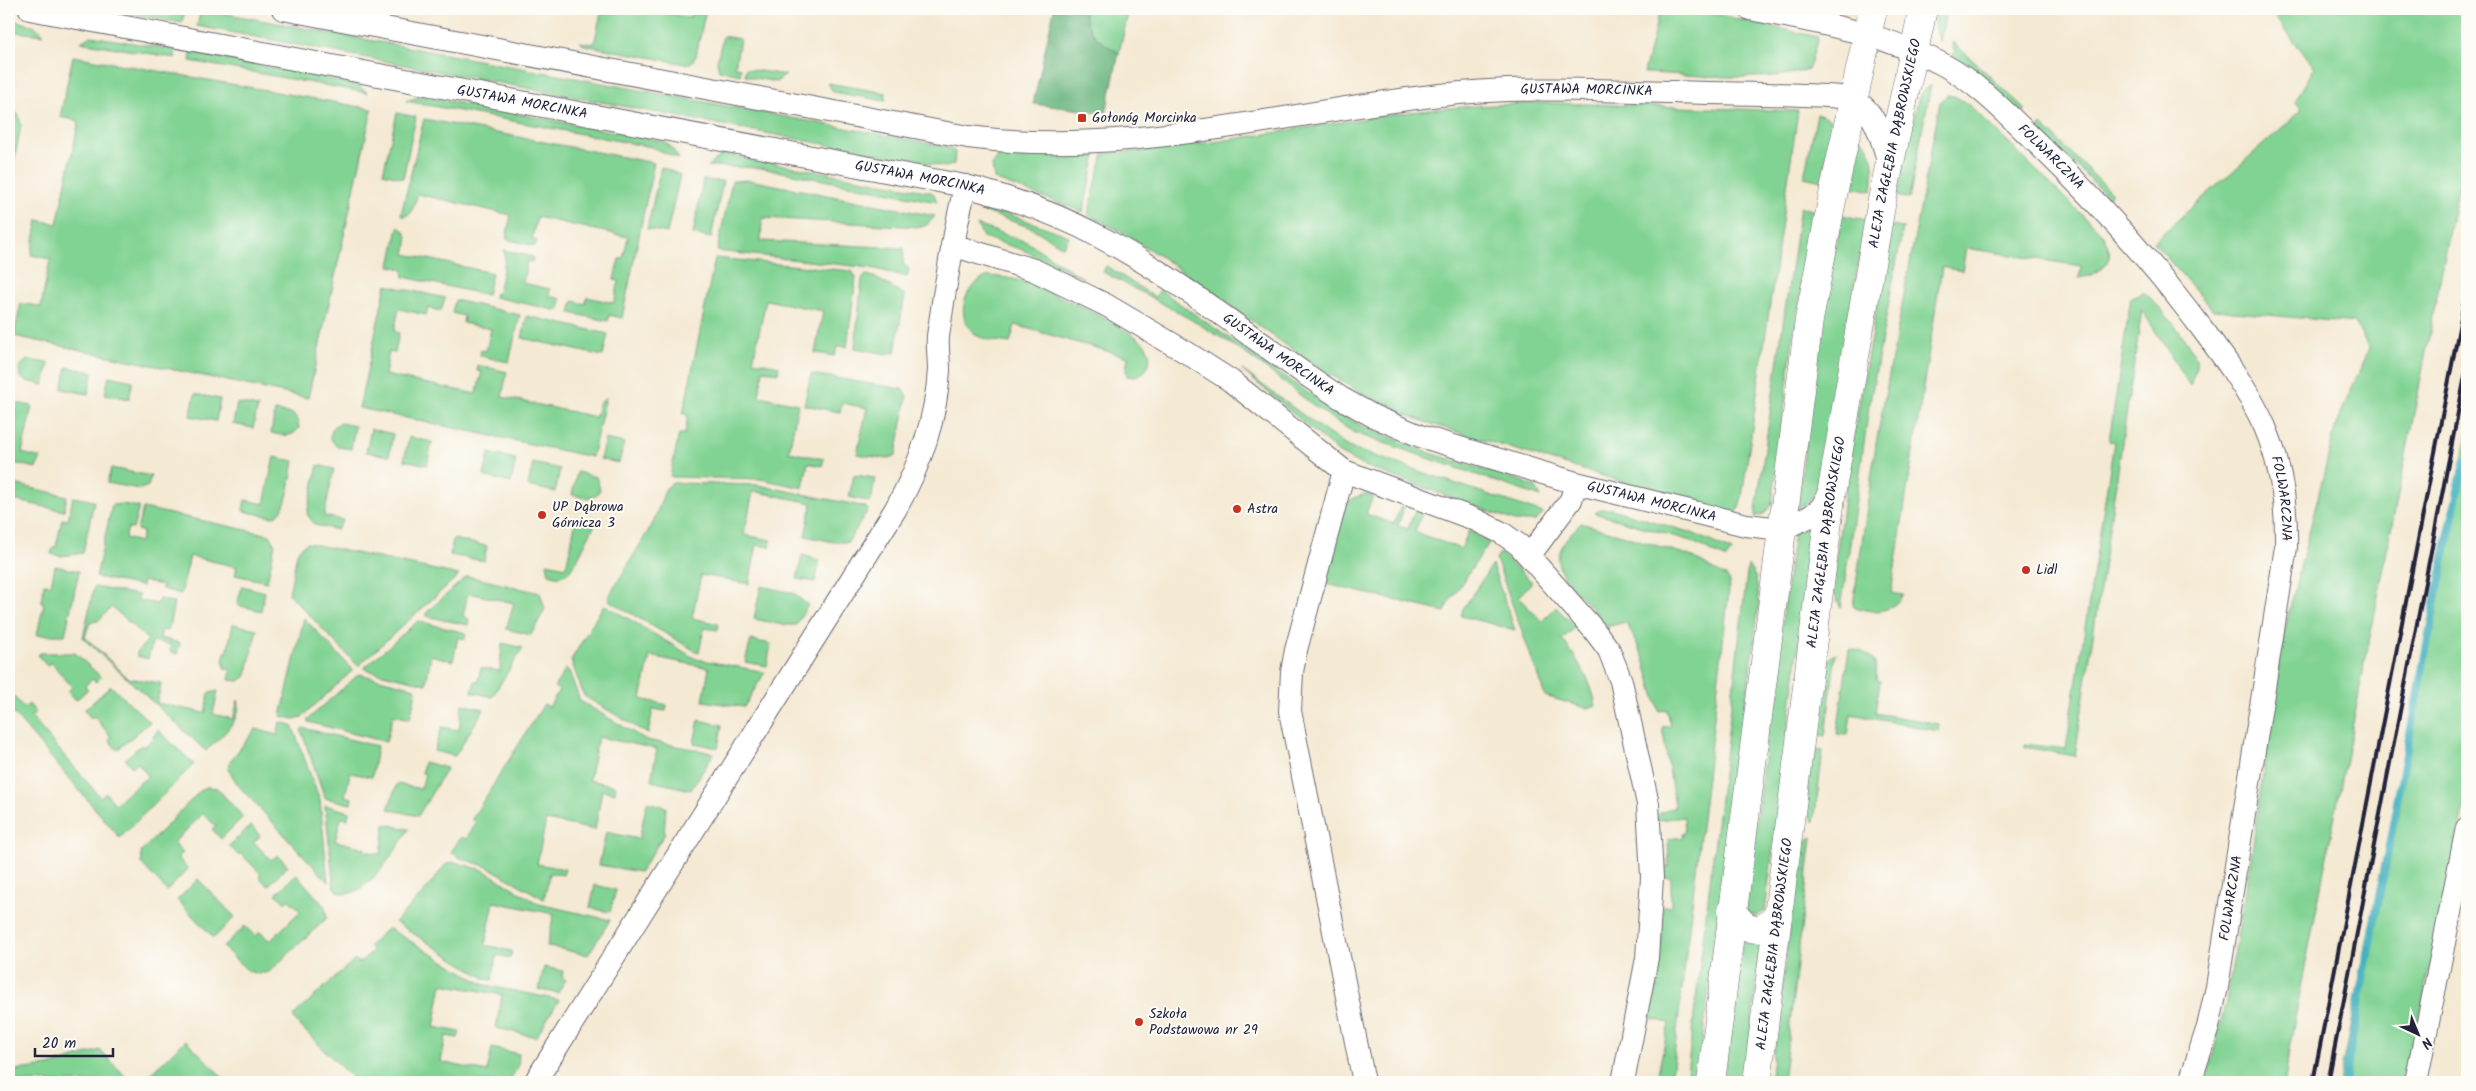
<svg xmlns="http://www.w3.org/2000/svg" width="2476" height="1091" font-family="Kalam,sans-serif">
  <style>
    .green { fill: #81d393; stroke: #527a67 }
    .forest { fill: #68b57d; stroke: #456c5c }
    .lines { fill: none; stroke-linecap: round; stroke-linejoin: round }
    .stream { stroke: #43b1bf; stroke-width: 8 }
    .minor-casing { stroke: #6c6870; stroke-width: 24 }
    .tertiary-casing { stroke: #6c6870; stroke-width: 29 }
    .minor { stroke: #fff; stroke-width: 22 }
    .tertiary { stroke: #fff; stroke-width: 28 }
    .rail { stroke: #22223b; stroke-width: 4 }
    .poi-dot { fill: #c8321e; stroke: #fdfcf7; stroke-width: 2 }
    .labels { text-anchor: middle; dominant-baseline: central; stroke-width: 4; stroke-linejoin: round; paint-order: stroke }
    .street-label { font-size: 14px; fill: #22223b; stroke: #fdfcf7 }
    .poi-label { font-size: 14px; fill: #22223b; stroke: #fdfcf7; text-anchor: start }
  </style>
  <rect width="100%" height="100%" fill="#fdfcf7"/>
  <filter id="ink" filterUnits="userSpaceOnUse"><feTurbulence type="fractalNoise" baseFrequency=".02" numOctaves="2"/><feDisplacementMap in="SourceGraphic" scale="10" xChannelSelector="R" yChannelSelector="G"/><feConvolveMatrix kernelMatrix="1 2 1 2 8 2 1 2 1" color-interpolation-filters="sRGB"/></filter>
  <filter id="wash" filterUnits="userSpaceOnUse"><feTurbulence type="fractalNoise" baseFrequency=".0096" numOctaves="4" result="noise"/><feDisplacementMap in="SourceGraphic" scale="20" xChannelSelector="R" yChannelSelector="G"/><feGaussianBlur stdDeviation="1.12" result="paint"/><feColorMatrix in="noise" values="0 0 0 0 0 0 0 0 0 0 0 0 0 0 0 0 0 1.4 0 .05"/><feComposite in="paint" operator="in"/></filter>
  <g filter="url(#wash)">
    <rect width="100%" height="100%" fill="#f4e9d3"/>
    <!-- green -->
    <path class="green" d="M106,9H185L182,23Z
      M201,9L948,147L955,152L954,164L946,167L197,26Z
      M602,9H650L690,18L692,9H706L696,56L692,62L686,64L583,45L580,42L594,44Z
      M1083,9H1129L1119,53C1096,38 1090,37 1083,9Z
      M1660,9H1692L1818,37L1810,65L1808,69C1770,84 1687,74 1644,73Z
      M1936,9H1947L1940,41L1934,24Z
      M2268,9H2467V144L2289,1049L2285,1082H2206L2226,1002L2252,851L2282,640L2336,425L2369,348L2355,323L2213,310L2153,242L2302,110L2295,101L2315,67Z
      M9,19L35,26L44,35L9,31Z
      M91,36L176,50L175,58L81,42Z
      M723,36L740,39L735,67L741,68L740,75L719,70L717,61Z
      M1953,42L2026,110L2021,113L1953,55L1955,51L1952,46Z
      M191,52L356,84L368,93L190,61Z
      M73,56L372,109L308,398L14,336L21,303L41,307L50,259L31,255L38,220L57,224L79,121L60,117Z
      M746,69H747L786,75L776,82L745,76Z
      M828,83L886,93L885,101L833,92Z
      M1931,85L1909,199L1897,196L1918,99L1921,93Z
      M1947,95L1954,96L1968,104L2102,234C2104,239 2108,245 2109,250C2113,265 2092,277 2079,278L2081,266L1966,248L1962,271L1942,267L1891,593L1903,595C1890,614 1873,614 1853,606L1876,444L1940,102Z
      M421,96L663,141L671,147L679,159L651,147L406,101Z
      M1553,103L1798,111L1742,497L1736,516L1434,425C1340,393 1261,325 1179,269C1150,249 1120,230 1088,215L1103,154C1207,147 1309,125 1412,112C1459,106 1506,104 1553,103Z
      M9,109L19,115L21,125L9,189Z
      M397,113L416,117L403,178L383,173Z
      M1817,114L1829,119L1833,126L1822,181L1804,177Z
      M424,119L654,163L622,318L609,315L608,321L570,313L573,301L585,304L587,297L614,303L619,281L614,279L619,259H623L628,237L537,217L532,239L537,241L535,246L506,239L511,215L418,194L411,213L405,216L401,215Z
      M2042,125L2112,193L2108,197L2038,129Z
      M1859,137C1876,149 1874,173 1872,191L1847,186Z
      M723,154L931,192L934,194L937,202L761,168L708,166Z
      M1000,155H1096L1083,212L994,179L992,165Z
      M661,167L680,175L667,233L647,229Z
      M703,180L723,181L711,238L693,234Z
      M748,180L754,181L935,216L927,225L921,227L762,218L761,241L904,248L903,264L909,269L907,277L872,268L717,251L732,181Z
      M989,207L1069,236L1063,247L1032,228L982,211Z
      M1800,207L1816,211L1794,331L1772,504L1766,513L1755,517Z
      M1841,215L1866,220L1819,487L1809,501L1797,509L1819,338Z
      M977,225L1027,242L1083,278L1023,250L983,237Z
      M1891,226L1903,228L1869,407L1841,608L1832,589L1849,460Z
      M398,227C411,233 407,243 405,254L492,273L487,295L404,277L403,269L390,266Z
      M504,250L533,257L532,262L527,261L523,283L550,289L549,296L561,299L559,311L494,297L495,293H498L505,260Z
      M715,258L852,271L856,278L847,347L838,346L834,356L815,353L823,311L766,300L753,361L779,366L778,373L763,370L759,396L798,404L789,452L824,459L822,466L808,463L803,488L761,479L673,477L670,476L679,434H685L688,415L683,414Z
      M1106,266L1155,297L1160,290L1328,407L1364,427L1427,452L1524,482L1536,488L1541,497L1355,433C1315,410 1281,378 1243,352C1199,322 1150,297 1103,272Z
      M866,275L874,277L905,295L895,352L886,354L855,348L862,279Z
      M989,276C1001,277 1012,278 1023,282C1046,289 1134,329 1146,346C1151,353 1151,364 1145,371C1139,376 1134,377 1127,376L1126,369L1128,357L1015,325L1010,343C999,341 985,341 976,335C953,317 964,284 989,276Z
      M386,285L445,298L441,311L428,308L426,315L399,309L394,331L399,333L395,353L389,352L385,375L476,394L482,372L477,371L478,365L507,372L502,397L596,417L599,404L606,397L592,457L359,408Z
      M2143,292C2154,298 2194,347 2196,359C2198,367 2192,378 2190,386L2142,310L2075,756L2024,747V744L2066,749L2114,442L2109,441L2131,297Z
      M455,300L520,315L509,362L480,356L481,350L486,351L491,329L463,323L464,316L452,313Z
      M527,316L608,334L603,356L522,338Z
      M27,360L49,363L44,385L26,381L20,377L19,367Z
      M67,367L93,372L88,394L62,389Z
      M1242,370L1326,432L1348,447L1543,513L1536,521H1515L1362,465L1339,453Z
      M811,374L902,389L907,396L896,455L887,459L857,454L867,408L842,403L840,412L804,405Z
      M109,376L133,381L129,399L105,394Z
      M195,394L220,399L216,421L190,416Z
      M11,402L32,406L22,453L41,458L36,468L9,462V413Z
      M237,403L258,407L253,428L233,424Z
      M275,411L292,414L297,418L299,428C291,439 282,435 271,433Z
      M340,423L355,426L351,449L337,447L330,438L333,427Z
      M371,429L393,434L389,456L366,452Z
      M2467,433V792L2410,1062L2400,1082H2339Z
      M409,437L432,442L427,465L404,460Z
      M605,439L624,443L619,463L600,459Z
      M489,453L516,459L511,483L484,476Z
      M274,457L294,461C291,475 288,516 272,517L243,511L245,500L264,504Z
      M533,463L560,469L555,492L528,486Z
      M318,465L334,469L324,516L343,520L337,530L315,525L307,514Z
      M111,468L151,476L148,486L140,489L107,483Z
      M577,472L596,477L600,489C594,502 584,497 572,495Z
      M854,475L875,478L871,502L849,497Z
      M9,483L67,496L64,511L13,500L9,519Z
      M673,483L758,485L866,507L868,510L848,542H834L805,536L812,503L753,491L744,535L771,540L770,547L757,545L749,584L701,575L692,618L719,624L718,630L704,628L699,653L611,602L608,598L653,523L666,488Z
      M1365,494L1373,496L1366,514L1394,524L1401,506L1404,507L1398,526L1408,529L1415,510L1422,513L1415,532L1461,549L1469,530L1489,543L1447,605L1445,612L1322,583L1346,503L1356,497Z
      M73,497L94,501L83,553L61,556L51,554L53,547H56L62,519L68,520Z
      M121,504L139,507L133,529L128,528L125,538L140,542L143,532L137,530L143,508L270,535L275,544L267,582L235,575L237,567L190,556L181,594L162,589V585L143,581L142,586L96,577L112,505Z
      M1601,509H1612L1692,533L1732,551L1726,559L1691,541L1594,513Z
      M576,520L595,524L576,562L569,572L559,577L549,574L547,563L566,567Z
      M1581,523L1688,555L1727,577L1730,582L1671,1082H1656L1669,1023L1650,1019L1659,977L1663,906H1671V877H1662L1661,868L1669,867L1668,839L1683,837L1682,833L1685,832L1684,817L1658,820L1657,815L1675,806L1662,727L1671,726L1667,710L1659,711L1643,656L1626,622L1606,627C1598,617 1590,606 1581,597C1552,567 1549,554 1581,523Z
      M1814,526L1765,911L1756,916L1747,912L1745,902L1794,532Z
      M453,539L487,546L484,561L450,555Z
      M307,543L313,544L459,575L358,666L289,594L297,553L300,548Z
      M1500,553L1532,582L1518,597L1542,621L1556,607L1576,627L1562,639C1577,659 1592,681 1596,706L1586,708L1545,696L1496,559Z
      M802,555L820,560L815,582L797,579Z
      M1492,565L1515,630L1461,616L1463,609Z
      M1748,565L1756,578L1759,603L1697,1082H1686Z
      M55,566L79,571L65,635H37L44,603L41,602L44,584L51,585Z
      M467,576L540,593L545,609L531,635L506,629L514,603L468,593L463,616L469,619L468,625L426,616V613Z
      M242,586L265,592L261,611L237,605Z
      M761,586L793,593L808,605L796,625H783L754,619Z
      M94,587L139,595L138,600L157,604L159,599L174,603L168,631L162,630L160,638L180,643L177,654L170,652L171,645L153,641L148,659L137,656V652L148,640L112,607L98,621L90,622L85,637L128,678L161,683L157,703L205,713L209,693L218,691L213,714L233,719L238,700C244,719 218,739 206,751L83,638Z
      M603,606H607L696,659L765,672L744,707L703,701L709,668L650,656L641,699L667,705L666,711L653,709L648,734L584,696L571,660Z
      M304,618L353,670L302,717L294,719L281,716Z
      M418,621L466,633L465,639L458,637L453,661L431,655L426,684L366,670L365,667Z
      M233,624L257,629L246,676L239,681L229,680L231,670L224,668L225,662H223L225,652L227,653Z
      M751,640L771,644L767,666L745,662Z
      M502,643L523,648L492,697L472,692L475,681H478L481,668L500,671Z
      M1849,649C1868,651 1879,659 1876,680L1880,681L1875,713L1939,724L1938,731L1851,714L1848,735L1837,734Z
      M40,653H75L101,677L96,682L92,679L85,686L88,689L76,700L68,691L72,687L51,662L47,666L38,655Z
      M1836,653L1825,736L1817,735L1814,731C1817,709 1816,666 1836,653Z
      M566,669L569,671L580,701L646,740L714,753L691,790L651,781L657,749L598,737L589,780L616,786L615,793L602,790L595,830L546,820L537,864L565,869L563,875L550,873L544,899L488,867L458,857L451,852L461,837L466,839L476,823L472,819L544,704L549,707L559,690L554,687Z
      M359,674L415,688L416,692L410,719L393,715L386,742L308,722V719Z
      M111,686L150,722L117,750L109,740L111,737L94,716L91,718L84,710Z
      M9,691L24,708L29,704L36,713L31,717L100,797L106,793L115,804L148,776L138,763L132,767L125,759L141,745L144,747L154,738L153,735L158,730L194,764L120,838L9,708Z
      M462,704L484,709L455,756L434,751L442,727L459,730Z
      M699,720L722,725L718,748L694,743Z
      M280,722L292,725L320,800L328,882L238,785L228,769L230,761L256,729L277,735Z
      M303,728L377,746L372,777L350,773L345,796L352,798L351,804L325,798L301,730Z
      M1815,750L1823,751L1814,822L1805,808L1811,754Z
      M424,762L447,768L418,816L388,809L397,784L421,789L425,774L422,773Z
      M206,787L217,788L243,817L221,839L212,829L216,826L203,814L173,843L183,853L178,858L188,869L167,891L142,864L141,852L199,792Z
      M647,802L666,807L664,835L640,872L599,865L606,832L639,839Z
      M325,805L349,812L348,819L341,818L335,841L365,848L364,851L381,854L385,824L409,829C398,847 358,913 334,888Z
      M251,825L260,836L254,842L271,860L278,855L288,866L268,886L259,877L261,874L241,854L238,855L229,846Z
      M1812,837L1783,1082H1770L1800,844Z
      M454,862L483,870L539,904L610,920L588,955L547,946L554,914L494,902L485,945L512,951L510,958L497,955L492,980L486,979L395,922L425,891L446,864Z
      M296,874L325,907L327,918L269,972L258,974L248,971L223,947L245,926L255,936L260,932L270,941L300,911L288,899L285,903L276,894Z
      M198,879L235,917L214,938L177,900Z
      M595,885L616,890L610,912L590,908Z
      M388,928L485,985L559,1000L536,1037L496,1028L502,995L442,984L434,1027L460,1032L458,1038L446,1036L441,1062L487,1072L492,1048L519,1054L518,1067L508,1082H373L352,1078L294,1020V1015L355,959L359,963L373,951L369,946Z
      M1743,938L1752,944L1761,942L1745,1082H1723Z
      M544,967L563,971L562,977L566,980L558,993L539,990Z
      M186,1040L227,1082H142Z
      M100,1050L127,1078L124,1082H9V1071L49,1066Z"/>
    <!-- forest -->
    <path class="forest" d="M1054,9H1083C1090,37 1096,38 1119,53L1106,113L1033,104Z"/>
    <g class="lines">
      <!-- stream -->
      <path class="stream" d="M2345,1082C2356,1010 2371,939 2385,867C2410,732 2435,597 2464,462L2467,460"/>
    </g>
  </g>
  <g filter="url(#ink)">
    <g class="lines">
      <defs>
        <g id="minor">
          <path id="s1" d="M30,9L965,186C1012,198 1058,214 1100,237C1185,282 1260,346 1341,398L1373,416L1420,436L1576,483L1746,525L1782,529L1811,516L1821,508L1832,489"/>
          <path id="s2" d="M283,9L968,137C1126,158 1284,112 1440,95C1518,86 1596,90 1673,92C1729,94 1785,93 1841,97C1874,100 1881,137 1889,164"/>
          <path id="s3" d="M1750,9C1815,22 1883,33 1942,64C1978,83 2007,114 2036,142C2093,197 2146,255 2194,318C2220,352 2247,387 2265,427C2281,465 2287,506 2286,547L2217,987L2208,1027L2190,1082"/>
          <path d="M952,245L1034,270L1106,305L1189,354L1231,381L1344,471L1474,519L1502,533L1519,545L1594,630L1609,650L1621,681L1648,804L1652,877L1647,958L1623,1082"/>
          <path d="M1344,471L1296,650L1292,672L1290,711L1364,1082"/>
          <path d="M1529,556L1571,500L1576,483"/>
          <path d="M535,1082L895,510C919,468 936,419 939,370C939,358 937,347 938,336C945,285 954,235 965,186"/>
          <path d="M2416,1082L2467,828"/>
        </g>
        <g id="tertiary">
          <path d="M1732,910C1745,932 1761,936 1778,915"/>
          <path d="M1711,1082L1809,320L1834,190L1873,9"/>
          <path id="s4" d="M1757,1082L1832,489L1882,200L1923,9"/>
        </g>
      </defs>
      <!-- minor casing -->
      <use href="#minor" class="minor-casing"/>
      <!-- tertiary casing -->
      <use href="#tertiary" class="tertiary-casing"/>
      <!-- minor -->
      <use href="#minor" class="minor"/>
      <!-- tertiary -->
      <use href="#tertiary" class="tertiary"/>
      <!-- rail -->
      <path class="rail" d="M2313,1082L2467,287
        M2328,1082L2467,366"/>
    </g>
  </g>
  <!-- markers -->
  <g class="poi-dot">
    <rect x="1077" y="113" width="10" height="10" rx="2.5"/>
    <circle cx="1237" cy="509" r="5"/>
    <circle cx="542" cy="515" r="5"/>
    <circle cx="2026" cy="570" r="5"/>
    <circle cx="1139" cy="1022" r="5"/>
  </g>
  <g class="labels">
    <!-- street labels -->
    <g class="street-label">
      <text stroke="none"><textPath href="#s2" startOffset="1319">GUSTAWA MORCINKA</textPath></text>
      <text stroke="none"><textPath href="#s1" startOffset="501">GUSTAWA MORCINKA</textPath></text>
      <text stroke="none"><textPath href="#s4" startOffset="949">ALEJA ZAGŁĘBIA DĄBROWSKIEGO</textPath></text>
      <text stroke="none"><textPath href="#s3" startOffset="344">FOLWARCZNA</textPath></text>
      <text stroke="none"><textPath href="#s1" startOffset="906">GUSTAWA MORCINKA</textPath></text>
      <text stroke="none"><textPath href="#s1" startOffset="1310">GUSTAWA MORCINKA</textPath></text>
      <text stroke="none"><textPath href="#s3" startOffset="764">FOLWARCZNA</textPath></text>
      <text stroke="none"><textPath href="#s1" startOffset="1715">GUSTAWA MORCINKA</textPath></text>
      <text stroke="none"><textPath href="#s4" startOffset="544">ALEJA ZAGŁĘBIA DĄBROWSKIEGO</textPath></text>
      <text transform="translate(2231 898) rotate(-81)">FOLWARCZNA</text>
      <text stroke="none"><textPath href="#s4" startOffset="139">ALEJA ZAGŁĘBIA DĄBROWSKIEGO</textPath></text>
    </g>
    <!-- poi labels -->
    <g class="poi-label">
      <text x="1092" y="118">Gołonóg Morcinka</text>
      <text x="552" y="507">UP Dąbrowa<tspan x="552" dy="16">Górnicza 3</tspan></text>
      <text x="1247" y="509">Astra</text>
      <text x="2036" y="570">Lidl</text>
      <text x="1149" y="1014">Szkoła<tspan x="1149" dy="16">Podstawowa nr 29</tspan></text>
    </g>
  </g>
  <!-- margin -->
  <rect width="2476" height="1091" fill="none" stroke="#fdfcf7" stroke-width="30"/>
  <!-- north arrow -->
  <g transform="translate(2418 1034) rotate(136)" stroke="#fdfcf7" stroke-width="4" paint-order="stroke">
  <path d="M0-4L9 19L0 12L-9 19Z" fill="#22223b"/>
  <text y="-8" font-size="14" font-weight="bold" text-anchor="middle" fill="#22223b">N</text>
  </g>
  <!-- scale -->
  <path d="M35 1048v8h78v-8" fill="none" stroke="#22223b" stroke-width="2.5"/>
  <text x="42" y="1048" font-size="15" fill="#22223b" stroke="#fdfcf7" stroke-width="4" paint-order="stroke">20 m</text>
</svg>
